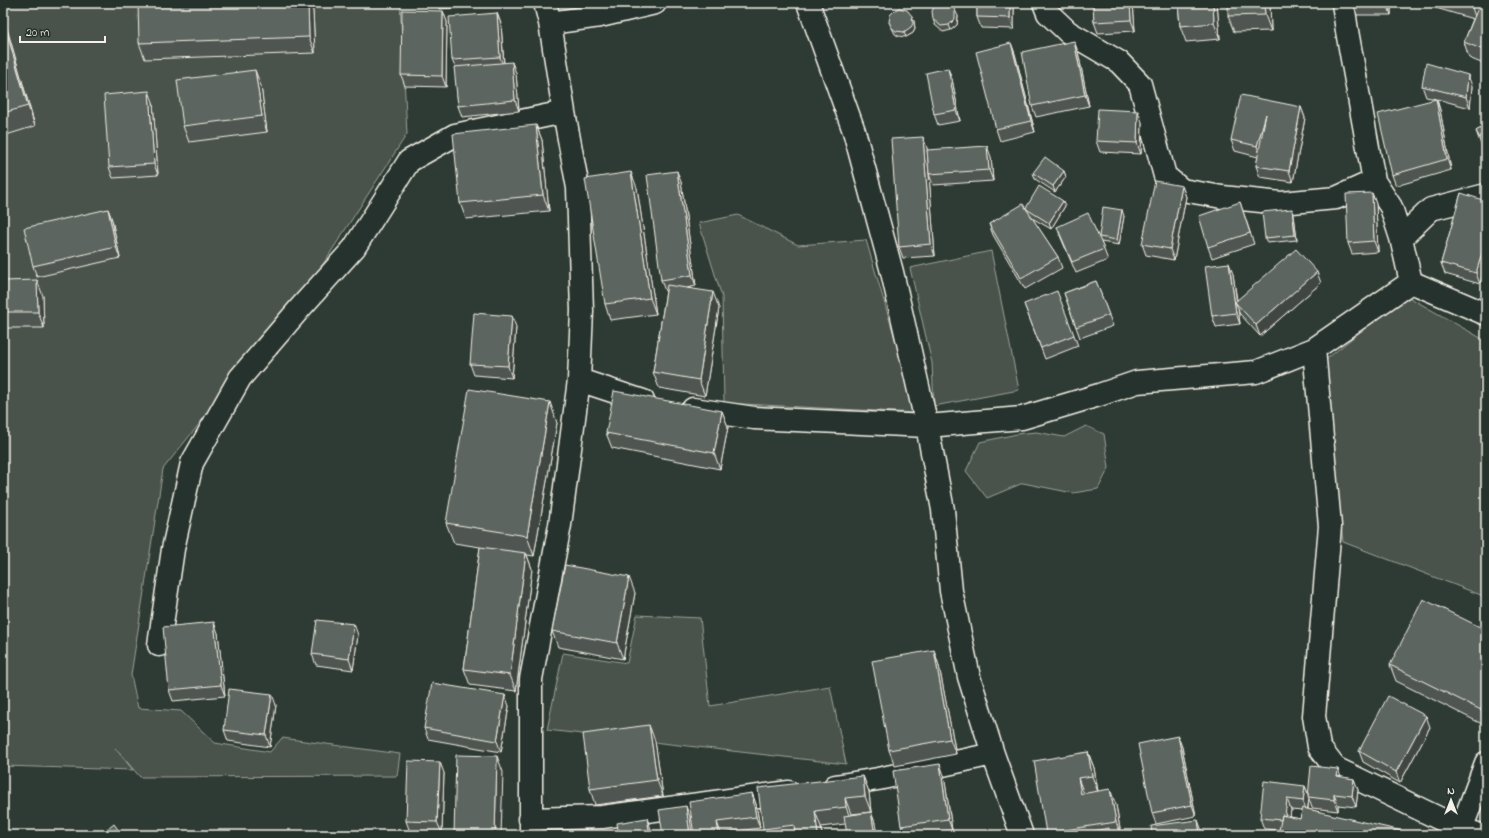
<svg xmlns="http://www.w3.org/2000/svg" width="1489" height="838" font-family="'Indie Flower',sans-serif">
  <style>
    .green { fill: #48524c; stroke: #9ea29a }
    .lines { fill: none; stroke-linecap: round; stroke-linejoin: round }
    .minor-casing { stroke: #f4f1e8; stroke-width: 25 }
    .minor { stroke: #26332d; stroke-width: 22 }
    .wall { fill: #4f5751; stroke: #f4f1e8; fill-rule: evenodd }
    .shaded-wall { fill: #404742; stroke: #f4f1e8 }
    .building { fill: #5c655e; stroke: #f4f1e8 }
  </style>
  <rect width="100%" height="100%" fill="#2e3b34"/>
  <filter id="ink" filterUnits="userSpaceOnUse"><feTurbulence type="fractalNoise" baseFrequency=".025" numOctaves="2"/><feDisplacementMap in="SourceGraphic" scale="8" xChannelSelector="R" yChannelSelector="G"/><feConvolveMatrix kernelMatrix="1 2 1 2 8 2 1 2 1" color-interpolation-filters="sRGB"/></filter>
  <g filter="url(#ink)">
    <!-- green -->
    <path class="green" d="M3,3H400L407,134L305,292L163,469L131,675L138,708L181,711L215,743L270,752L282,738L400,754L397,776L140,777L115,748L133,770L3,766Z
      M738,215L798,245L866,240L917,413L724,403L722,297L699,223Z
      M991,251L1019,390L934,406L932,363L910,268Z
      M1405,295L1486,341V597L1343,542L1323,362Z
      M1086,426L1104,434L1109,468L1098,489L1073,493L1023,483L987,498L966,471L980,442L1017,434L1036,432L1064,437Z
      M637,615L700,618L710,706L830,686L846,764L547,730L563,653L627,663Z"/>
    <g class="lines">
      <defs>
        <path id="minor" d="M808,3L854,131L892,272L927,426L943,510L951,591L969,677L993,754L1022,835
          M1044,3L1048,13L1068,32L1119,62L1140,84L1165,176L1182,190L1222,197L1281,203L1336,198L1374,181
          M1343,3L1347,31L1374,181L1391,207L1401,238L1411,282
          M550,23L600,16L655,3
          M1401,238L1431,209L1486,195
          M1411,282L1486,314
          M1314,349L1330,526L1314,716L1319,747L1335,768L1461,829L1481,835
          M579,380L643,401
          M693,409L754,418L927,426L1022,418L1099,395L1137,382L1256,372L1314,349L1411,282
          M159,645L173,549L192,463L240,378L301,307L354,248L409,161L455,135L564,112
          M835,786L878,779L993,754
          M530,819L602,817L789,792
          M531,835V679L560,525L579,380L582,311L578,188L564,112L550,23L545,3
          M1459,835L1486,763"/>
      </defs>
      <!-- minor casing -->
      <use href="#minor" class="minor-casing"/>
      <!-- minor -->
      <use href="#minor" class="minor"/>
    </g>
    <!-- wall -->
    <path class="wall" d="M437,3H496V5L439,9Z
      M977,3H1014V29L981,28L977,17Z
      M1059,3H1069L1060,5Z
      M1093,3H1133L1135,31L1098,33L1094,22Z
      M1178,3H1217L1220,39L1186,42L1180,26Z
      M1270,3L1271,31L1234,32L1228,16Z
      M1353,3H1391V15H1357Z
      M1426,3H1486V65L1469,58L1464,42L1473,19L1426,5Z
      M313,11L315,53L145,59L139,43Z
      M443,11L447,22L446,87L405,86L401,75Z
      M497,13L501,24L504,63L516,73L519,111L462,117L458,106L455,67L452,60Z
      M3,15L35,126L3,136Z
      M958,16L957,25L951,30L943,32L935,25L933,19Z
      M914,21L915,29L913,33L906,37L898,36L895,34L889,22Z
      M1074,41L1078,52L1089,106L1036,117L1032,106Z
      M1011,43L1015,54L1035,132L1000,141L996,129Z
      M952,79L960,121L938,125L934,114Z
      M261,86L267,132L189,142L183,126Z
      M1422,86H1472L1470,108L1437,99L1440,110L1451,170L1396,186L1392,175L1436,99L1426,97Z
      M153,102L158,175L113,178L109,167Z
      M1301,107L1305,118L1293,182L1260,177L1256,166L1258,157L1235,151L1231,140Z
      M1142,122L1141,154L1100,152L1096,141Z
      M536,125L542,140L549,211L466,219L460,203Z
      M1486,125V153L1480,142L1476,131Z
      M927,148L935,256L903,258L899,247Z
      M991,157L993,181L933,185L929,174Z
      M1064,171L1066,177L1055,192L1035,179L1033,173Z
      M681,182L696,286L687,288L719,308L705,396L659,388L653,372L666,291H665L661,280Z
      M1182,186L1186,197L1174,260L1146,255L1142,244Z
      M637,188L656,314L610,320L605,304Z
      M1372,193L1376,204L1378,252L1352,254L1348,243Z
      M1461,193L1480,284L1445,274L1441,263Z
      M1240,202L1254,244L1212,258L1208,247Z
      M1065,206L1051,229L1032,218L1058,257L1062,268L1025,289L993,235L989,224L1026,208Z
      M108,209L112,220L120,258L37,277L33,266Z
      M1294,215L1297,240L1267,243L1265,238Z
      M1124,216L1119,245L1101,242L1108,260L1076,273L1061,238L1057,227L1099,237Z
      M1233,274L1237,300L1321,283L1260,336L1239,313L1238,308L1240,324L1216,327L1212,316Z
      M3,281L43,296L44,328H3Z
      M1096,281L1113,326L1080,338L1064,293Z
      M1024,304L1074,335L1078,346L1045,359Z
      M516,327L512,378L474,375L470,364Z
      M722,411L728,427L720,469L612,448L606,433Z
      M557,423L534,556L527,555L532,569L516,691L470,685L464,669L480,547L454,543L446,523Z
      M635,593L623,659L558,647L552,631Z
      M1486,630V726L1396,681L1390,665Z
      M218,633L225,696L173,701L169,690Z
      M358,635L353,670L316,665L312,654Z
      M934,650L939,666L956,754L895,766L889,750Z
      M276,705L270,747L228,741L224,730Z
      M509,706L501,752L428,739L424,728Z
      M1430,727L1400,783L1363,762L1359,751Z
      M655,741L663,796L595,805L590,789Z
      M1182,747L1196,816L1156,824L1152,813Z
      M1088,752L1094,768L1098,791L1116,805L1121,835H1047L1046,833Z
      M444,773L442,833L410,832L406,821Z
      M944,775L952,830L919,835H905L901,826Z
      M863,776L869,792L871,812L851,814V815L871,812L875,823L845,824L821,827L822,835H765L763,829Z
      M1340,777L1354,779L1358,790L1356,807L1338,805V811L1312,808L1309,799L1308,809L1407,835L1279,830L1264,829L1260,818L1305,786L1308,794ZM1291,810L1302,811L1300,819L1290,817Z
      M752,793L756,804L760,828L721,833L694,835Z"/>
    <!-- shaded-wall -->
    <path class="shaded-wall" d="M308,3H310L313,11L315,53L309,37Z
      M1010,3H1014V29L1010,18Z
      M1130,3H1133L1135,31L1131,20Z
      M1213,3H1217L1220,39L1214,23Z
      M1264,3H1270L1271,31L1265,15Z
      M1387,3H1391V15Z
      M1471,3H1482L1476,20L1471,4Z
      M955,10L958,16L957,25L951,30L949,25Z
      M443,11L447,22L446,87L442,76Z
      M497,13L501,24L504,68L500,57Z
      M3,15L35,126L28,106L3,20Z
      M912,16L914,21L915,29L913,33L906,37L904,32Z
      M1074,41L1078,52L1089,106L1085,95Z
      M1011,43L1015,54L1035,132L1031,121Z
      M512,62L516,73L519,111L515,100Z
      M948,68L952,79L960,121L956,110Z
      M255,70L261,86L267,132L262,116Z
      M1468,75L1472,86L1470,108L1466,97Z
      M149,91L153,102L158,175L154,164Z
      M1436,99L1440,110L1451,170L1447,159Z
      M1301,107L1305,118L1293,182L1289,171Z
      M1138,111L1142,122L1141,154L1137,143Z
      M1266,114L1261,157L1257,146Z
      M536,125L542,140L549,211L543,195Z
      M923,137L927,148L935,256L931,244Z
      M987,146L991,157L993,181L989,170Z
      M677,171L681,182L696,286L692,275Z
      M1064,171L1066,177L1055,192L1053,186Z
      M631,172L637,188L656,314L650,298Z
      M1182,186L1186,197L1174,260L1170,249Z
      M1372,193L1376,204L1378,252L1374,241Z
      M1063,201L1065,206L1051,229L1049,223Z
      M108,209L112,220L120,258L116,247Z
      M1292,209L1294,215L1297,240L1295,235Z
      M1122,210L1124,216L1119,245L1117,240Z
      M1486,240V264L1480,284L1476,273Z
      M1229,263L1233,274L1237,304L1235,302L1238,308L1240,324L1236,313Z
      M1317,272L1321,283L1260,336L1256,325Z
      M37,280L43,296L44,328L38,312Z
      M713,292L719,308L705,396L699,380Z
      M512,316L516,327L512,378L508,366Z
      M550,402L557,423L534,556L527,536Z
      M722,411L728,427L720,469L714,453Z
      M526,553L532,569L516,691L510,675Z
      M629,577L635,593L623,659L617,643Z
      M214,622L218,633L225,696L221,685Z
      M354,624L358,635L353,670L349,659Z
      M934,650L939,666L956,754L950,739Z
      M272,694L276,705L270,747L266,735Z
      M505,695L509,706L501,752L497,741Z
      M1486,700V725L1481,710Z
      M1426,716L1430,727L1400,783L1396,772Z
      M649,725L655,741L663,796L657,780Z
      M1178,736L1182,747L1196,816L1192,805Z
      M1088,752L1094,768L1098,792L1092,776Z
      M497,756L503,772L501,835H495Z
      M440,762L444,773L442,833L437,822Z
      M940,764L944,775L952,830L948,819Z
      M1338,769L1342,780L1337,776Z
      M863,776L869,792L871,812L865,796Z
      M1078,778L1084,794H1081Z
      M1354,779L1358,790L1356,807L1352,796Z
      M1305,786L1309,797H1308L1309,799L1307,812L1303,801Z
      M1110,789L1116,805L1121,835L1116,822Z
      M752,793L756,804L760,828L756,817Z
      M1334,794L1338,805V811L1334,800Z
      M845,798L851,814L852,823L846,807Z
      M1287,799L1291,810L1288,831L1284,820Z
      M686,806L690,817L692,835H690Z
      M815,811L821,827L822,835H818Z
      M871,812L875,823L877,835H875Z
      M647,818L651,829L653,835H650Z
      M1198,820L1202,831V835H1200Z
      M717,822L721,833L722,835H719Z"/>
    <!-- building -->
    <path class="building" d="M138,3H308L309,37L139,43Z
      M938,3H948L954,7L955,10V19L949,25L941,26L933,19L932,11L935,5Z
      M977,3H1010V18L977,17Z
      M1093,3H1130L1131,20L1094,22Z
      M1178,3H1213L1214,23L1180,26Z
      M1228,3H1264L1265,15L1228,16Z
      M1480,3H1486V51L1464,42Z
      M899,8L907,10L912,16L913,24L911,27L904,32L896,31L892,28L889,22L890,15L895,10Z
      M402,10L443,11L442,76L401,75Z
      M497,13L500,57L452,60L449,17Z
      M3,20L28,106L3,113Z
      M1074,41L1085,95L1032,106L1022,52Z
      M1011,43L1031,121L996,129L976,52Z
      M512,62L515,100L458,106L454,67Z
      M1426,63L1468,75L1466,97L1422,86Z
      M948,68L956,110L934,114L926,73Z
      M255,70L262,116L183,126L177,80Z
      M149,91L154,164L109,167L104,95Z
      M1241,95L1301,107L1289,171L1256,166L1266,114L1257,146L1231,140Z
      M1436,99L1447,159L1392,175L1378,114Z
      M1098,109L1138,111L1137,143L1096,141Z
      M536,125L543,195L460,203L453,134Z
      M1486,125V149L1476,131Z
      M923,137L931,244L899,247L891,139Z
      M987,146L989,170L929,174L927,150Z
      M1045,157L1064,171L1053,186L1033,173Z
      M677,171L692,275L661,280L647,175Z
      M631,172L650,298L605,304L585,179Z
      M1155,181L1182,186L1170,249L1142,244Z
      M1039,186L1063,201L1049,223L1028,210L1026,208Z
      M1372,193L1374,241L1348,243L1346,194Z
      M1461,193L1486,201V240L1476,273L1441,263Z
      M1240,202L1250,233L1208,247L1199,216Z
      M1023,204L1058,257L1021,278L989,224Z
      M1103,207L1122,210L1117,240L1099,237Z
      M108,209L116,247L33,266L24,228Z
      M1292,209L1295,235L1265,238L1262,212Z
      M1088,213L1104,249L1072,262L1057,227Z
      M1296,249L1317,272L1256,325L1235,302Z
      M1229,263L1236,313L1212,316L1205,266Z
      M37,280L38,312H3V281Z
      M1096,281L1109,315L1076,327L1064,293Z
      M667,285L713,292L699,380L653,372Z
      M1057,291L1074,335L1041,348L1024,304Z
      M474,313L512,316L508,366L470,364Z
      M469,389L550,402L527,536L446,523Z
      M614,391L722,411L714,453L606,433Z
      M480,547L526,553L510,675L464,669Z
      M565,565L629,577L617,643L552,631Z
      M1423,599L1486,630V700L1481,710L1390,665Z
      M317,620L354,624L349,659L312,654Z
      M214,622L221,685L169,690L163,627Z
      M934,650L950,739L889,750L872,661Z
      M432,683L505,695L497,741L424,728Z
      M229,689L272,694L266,735L224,730Z
      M1388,696L1426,716L1396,772L1359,751Z
      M649,725L657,780L590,789L583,734Z
      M1178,736L1192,805L1152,813L1138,744Z
      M1088,752L1092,776L1078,778L1081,794L1110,789L1116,822L1046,833L1034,761Z
      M456,755L497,756L495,835H454Z
      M408,761L440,762L437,822L406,821Z
      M940,764L948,819L901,826L893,771Z
      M1311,766L1338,769L1337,776L1354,779L1352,796L1334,794V800L1308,797Z
      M863,776L865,796L845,798L846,807L815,811L818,835H795L794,825L763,829L758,788Z
      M1264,781L1305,786L1303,801L1287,799L1285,816L1282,815L1281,820L1260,818Z
      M752,793L756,817L717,822L719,835H694L689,802Z
      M686,806L690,835H663L659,810Z
      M1303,808L1406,832L1405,835H1278L1282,815L1300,819Z
      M871,812L875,835H847L844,816Z
      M647,818L650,835H619L617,823Z
      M1198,820L1200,835H1152L1151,826Z
      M114,824L122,835H104L103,833Z
      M1109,828L1110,835H1072Z"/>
  </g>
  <!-- margin -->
  <rect width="1489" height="838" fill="none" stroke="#26332d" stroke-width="16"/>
  <rect x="8" y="8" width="1473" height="822" fill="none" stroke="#f4f1e8" stroke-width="1.5" filter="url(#ink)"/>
  <!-- north arrow -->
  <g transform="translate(1451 800)" stroke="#26332d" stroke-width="3" paint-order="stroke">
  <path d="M0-3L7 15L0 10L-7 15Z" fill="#f4f1e8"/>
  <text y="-6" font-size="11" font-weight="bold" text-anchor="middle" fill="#f4f1e8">N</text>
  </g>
  <!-- scale -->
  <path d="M20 36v6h85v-6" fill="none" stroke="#f4f1e8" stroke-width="2"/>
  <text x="26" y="36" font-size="12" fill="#f4f1e8" stroke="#26332d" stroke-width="3" paint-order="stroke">20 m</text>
</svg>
